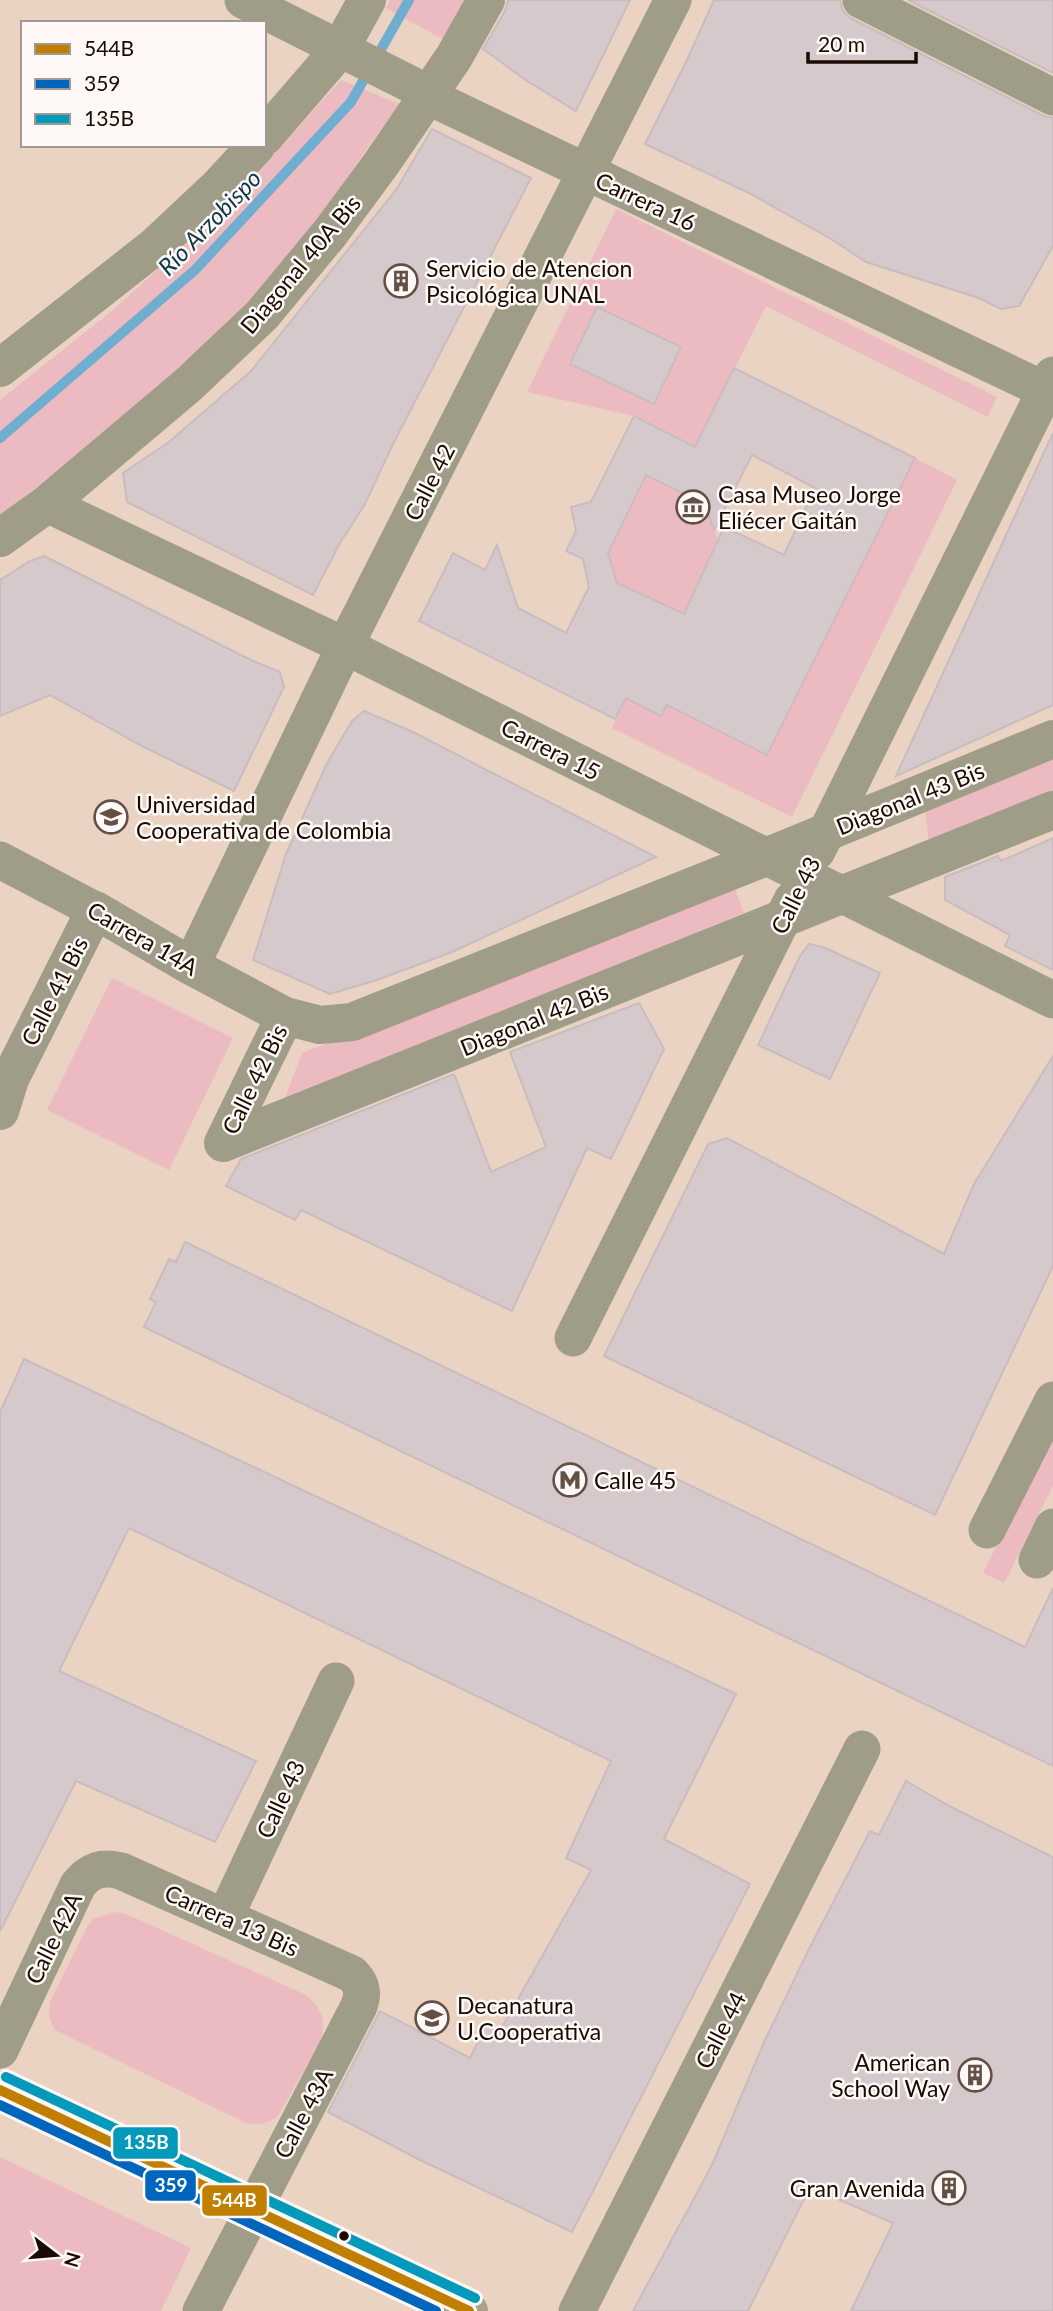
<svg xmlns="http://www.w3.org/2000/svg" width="1053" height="2311" font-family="Lato,sans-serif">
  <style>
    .green { fill: #ecbac1; fill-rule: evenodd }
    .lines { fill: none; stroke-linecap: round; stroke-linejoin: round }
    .stream { stroke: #6faecf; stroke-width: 10 }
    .building { fill: #d6c9cc; stroke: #c9bcbf; stroke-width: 2; fill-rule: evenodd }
    .minor { stroke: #9f9c88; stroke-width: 37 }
    .tertiary { stroke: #9f9c88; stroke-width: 38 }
    .secondary { stroke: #a9a18b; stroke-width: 38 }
    .bus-1-casing { stroke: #fef9f6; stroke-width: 16 }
    .bus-2-casing { stroke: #fef9f6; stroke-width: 16 }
    .bus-3-casing { stroke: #fef9f6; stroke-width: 16 }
    .bus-1 { stroke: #c07f00; stroke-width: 10 }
    .bus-2 { stroke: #0065bd; stroke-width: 10 }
    .bus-3 { stroke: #0399ba; stroke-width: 10 }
    .bus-dot { fill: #1a0a01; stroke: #fef9f6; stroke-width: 2.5 }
    .labels { text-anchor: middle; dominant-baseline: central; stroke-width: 5; stroke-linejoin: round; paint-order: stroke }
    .street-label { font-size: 23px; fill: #1a0a01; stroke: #fef9f6 }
    .poi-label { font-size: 23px; fill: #1a0a01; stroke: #fef9f6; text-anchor: start }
    .water-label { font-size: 24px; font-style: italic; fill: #0c374d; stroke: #fef9f6 }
    .line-badge { stroke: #fef9f6; stroke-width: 2.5 }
    .badge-label { font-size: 19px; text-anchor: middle; font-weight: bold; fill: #fff }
  </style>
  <rect width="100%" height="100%" fill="#ead3c3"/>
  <!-- green -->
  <path class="green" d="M390,0H466L444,40L386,8Z
    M341,80L399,104L269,288L131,415L0,515V400L113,310L226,207Z
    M616,209L997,397L988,417L766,306L695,447L634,416L527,392ZM597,307L681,347L654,404L570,364Z
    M915,458L957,480L792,817L612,728L626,698L661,716L667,705L767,755Z
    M646,475L705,504L718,541L684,614L617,583L608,553Z
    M1053,756V792L929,845L925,808Z
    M733,884L744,913L283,1103L302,1053Z
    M112,978L233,1038L169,1170L47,1110Z
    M1053,1432V1486L1004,1583L983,1573Z
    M114,1912L126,1914L304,1994C322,2006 327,2022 320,2042L278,2116C267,2124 259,2125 246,2123L55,2030C49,2019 48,2012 51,2000L87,1927L93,1919Z
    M0,2157L191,2248L161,2311H0Z"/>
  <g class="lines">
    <!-- stream -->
    <path class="stream" d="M0,438L195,270L351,102L409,0"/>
  </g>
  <!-- building -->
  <path class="building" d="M508,0H630L576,111L527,81L483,49L505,11Z
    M714,0H840L843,11L852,19L1044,116L1053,118V246L1019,306L1001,309L979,298L866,262L831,239L749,193L645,144L687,60Z
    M908,0H1053V73Z
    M432,129L531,178L392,446L365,504L340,543L313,595L127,502L123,473L169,442L251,371L396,190Z
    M597,307L681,347L654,404L570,364Z
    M734,368L915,458L767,755L667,705L661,716L626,698L615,719L419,621L453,553L485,570L497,545L518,608L566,633L589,587L583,559L566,551L576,531L571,507L591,502L634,416L695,447ZM752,455L815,488L784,555L724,527L684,614L617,583L608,553L646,475L705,504L714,530Z
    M1053,433V705L896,776L1007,533Z
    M44,556L251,660L280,672L284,687L234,791L142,746L50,695L0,716V580L30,561Z
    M364,711L411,731L656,857L452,952L377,980L330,994L253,960L286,854L327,763L352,721Z
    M1053,838V970L1005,946L1010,935L945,900V877L998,856L1001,861Z
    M809,944L823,947L880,973L830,1079L758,1045L800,956Z
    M639,1003L664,1049L611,1159L587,1148L512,1311L301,1210L295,1220L226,1186L241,1159L454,1074L491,1172L546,1147L510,1052Z
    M1053,1056V1266L935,1515L604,1356L708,1144L727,1138L944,1254L974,1184Z
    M185,1242L1025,1647L1053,1588V1766L144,1327L156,1302L150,1299L169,1259L176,1262Z
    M24,1359L736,1694L664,1839L750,1884L572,2232L418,2159L328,2112L380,2011L470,2058L486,2026L501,2029L591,1870L566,1858L611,1761L129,1528L59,1671L256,1761L215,1842L76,1781L0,1931V1412Z
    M906,1781L953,1808L1053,1857V2311H851L893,2223L810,2187L748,2311H633L712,2165L765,2040L810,1947L870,1831L879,1835Z"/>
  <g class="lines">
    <!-- minor -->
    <path class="minor" d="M243,0L430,94L442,103L1053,394
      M861,0L1053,97
      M47,504L345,646L1053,1000
      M817,851L1053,375
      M0,860L95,910
      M191,966L345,646L673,0
      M573,1338L792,900
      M987,1530L1053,1400
      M1037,1560L1053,1527
      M225,1917L336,1681
      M0,2050L78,1885C90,1870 102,1866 121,1871L352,1974C362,1984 364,1993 359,2006L201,2311
      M577,2311L862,1749"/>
    <!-- tertiary -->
    <path class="tertiary" d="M264,137L340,49L367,0
      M0,368L154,247L219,186L257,145
      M0,538L47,504L188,385L262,315L330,233L381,164L454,57L486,0
      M0,1111L10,1079L95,910L191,966L285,1016L320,1025L352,1022L766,857L1053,739
      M223,1143L1053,810
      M223,1143L285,1016"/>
    <!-- secondary -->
    <path class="secondary" d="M0,2090L469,2311"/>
    <defs>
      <path id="bus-1" d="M0,2090L469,2311"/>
      <path id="bus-2" d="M0,2105L436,2311"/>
      <path id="bus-3" d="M6,2077L475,2298"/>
    </defs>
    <!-- bus-1 casing -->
    <use href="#bus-1" class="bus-1-casing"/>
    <!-- bus-2 casing -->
    <use href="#bus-2" class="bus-2-casing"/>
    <!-- bus-3 casing -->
    <use href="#bus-3" class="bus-3-casing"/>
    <!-- bus-1 -->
    <use href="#bus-1" class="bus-1"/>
    <!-- bus-2 -->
    <use href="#bus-2" class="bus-2"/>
    <!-- bus-3 -->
    <use href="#bus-3" class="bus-3"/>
  </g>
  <!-- icons -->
  <defs>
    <symbol id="building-ring" viewBox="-11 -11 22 22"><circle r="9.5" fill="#fef9f6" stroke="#635045" stroke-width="1.5"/><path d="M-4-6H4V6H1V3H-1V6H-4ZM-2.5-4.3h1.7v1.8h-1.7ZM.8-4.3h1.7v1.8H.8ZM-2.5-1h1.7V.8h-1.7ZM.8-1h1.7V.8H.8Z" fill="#635045"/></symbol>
    <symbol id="museum-ring" viewBox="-11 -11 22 22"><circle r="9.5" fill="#fef9f6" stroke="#635045" stroke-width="1.5"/><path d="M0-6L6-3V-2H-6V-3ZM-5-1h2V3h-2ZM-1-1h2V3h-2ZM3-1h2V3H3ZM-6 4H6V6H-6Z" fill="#635045"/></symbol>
    <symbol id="university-ring" viewBox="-11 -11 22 22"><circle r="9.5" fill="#fef9f6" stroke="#635045" stroke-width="1.5"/><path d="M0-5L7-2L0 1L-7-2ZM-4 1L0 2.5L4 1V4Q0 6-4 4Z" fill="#635045"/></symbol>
    <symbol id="metro-ring" viewBox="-11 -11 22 22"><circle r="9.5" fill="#fef9f6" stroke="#635045" stroke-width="1.5"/><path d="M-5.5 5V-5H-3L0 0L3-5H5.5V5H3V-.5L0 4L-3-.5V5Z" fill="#635045"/></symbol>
  </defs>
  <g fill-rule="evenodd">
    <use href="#building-ring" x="382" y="262" width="38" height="38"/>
    <use href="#museum-ring" x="674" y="488" width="38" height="38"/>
    <use href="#university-ring" x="92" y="798" width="38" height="38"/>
    <use href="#metro-ring" x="551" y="1461" width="38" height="38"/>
    <use href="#university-ring" x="413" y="1999" width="38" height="38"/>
    <use href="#building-ring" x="956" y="2056" width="38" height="38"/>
    <use href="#building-ring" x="930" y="2169" width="38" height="38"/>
  </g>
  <!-- markers -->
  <circle class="bus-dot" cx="344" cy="2236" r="6"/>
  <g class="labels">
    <!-- street labels -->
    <g class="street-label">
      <text transform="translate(646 201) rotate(25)">Carrera 16</text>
      <text transform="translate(300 264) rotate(-50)">Diagonal 40A Bis</text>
      <text transform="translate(429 482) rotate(-63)">Calle 42</text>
      <text transform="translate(551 749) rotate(27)">Carrera 15</text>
      <text transform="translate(910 798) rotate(-22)">Diagonal 43 Bis</text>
      <text transform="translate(795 895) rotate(-64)">Calle 43</text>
      <text transform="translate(143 938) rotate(30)">Carrera 14A</text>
      <text transform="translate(54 991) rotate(-63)">Calle 41 Bis</text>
      <text transform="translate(534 1019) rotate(-22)">Diagonal 42 Bis</text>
      <text transform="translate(254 1079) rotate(-64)">Calle 42 Bis</text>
      <text transform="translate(280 1799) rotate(-65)">Calle 43</text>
      <text transform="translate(232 1920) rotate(24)">Carrera 13 Bis</text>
      <text transform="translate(53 1938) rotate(-64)">Calle 42A</text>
      <text transform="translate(720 2030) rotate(-63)">Calle 44</text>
      <text transform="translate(303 2113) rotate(-62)">Calle 43A</text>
    </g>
    <!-- poi labels -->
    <g class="poi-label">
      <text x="426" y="268">Servicio de Atencion<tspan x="426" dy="26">Psicológica UNAL</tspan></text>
      <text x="718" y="494">Casa Museo Jorge<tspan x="718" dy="26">Eliécer Gaitán</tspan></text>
      <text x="136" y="804">Universidad<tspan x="136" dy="26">Cooperativa de Colombia</tspan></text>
      <text x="594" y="1480">Calle 45</text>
      <text x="457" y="2005">Decanatura<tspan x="457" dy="26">U.Cooperativa</tspan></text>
      <text x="950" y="2062" text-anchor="end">American<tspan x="950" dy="26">School Way</tspan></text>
      <text x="925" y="2188" text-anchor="end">Gran Avenida</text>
    </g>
    <!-- water labels -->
    <g class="water-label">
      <text transform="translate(209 222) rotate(-46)">Río Arzobispo</text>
    </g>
  </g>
  <g class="line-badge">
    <rect x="112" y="2126" width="67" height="34" rx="7" fill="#0399ba"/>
    <rect x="144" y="2169" width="53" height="33" rx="7" fill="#0065bd"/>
    <rect x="201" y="2184" width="67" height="33" rx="7" fill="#c07f00"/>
  </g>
  <g class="badge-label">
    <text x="146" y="2149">135B</text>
    <text x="171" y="2192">359</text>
    <text x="234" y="2207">544B</text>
  </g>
  <!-- legend -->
  <rect x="21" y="21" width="245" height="126" fill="#fef9f6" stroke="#a39994" stroke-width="2"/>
  <rect x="35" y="44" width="35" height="10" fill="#c07f00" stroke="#a39994" stroke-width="2"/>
  <text x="84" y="56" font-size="21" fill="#1a0a01">544B</text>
  <rect x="35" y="79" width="35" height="10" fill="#0065bd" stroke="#a39994" stroke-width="2"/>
  <text x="84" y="91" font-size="21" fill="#1a0a01">359</text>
  <rect x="35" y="114" width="35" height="10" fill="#0399ba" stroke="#a39994" stroke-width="2"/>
  <text x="84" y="126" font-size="21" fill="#1a0a01">135B</text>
  <!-- north arrow -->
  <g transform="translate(56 2255) rotate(106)" stroke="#fef9f6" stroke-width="5" paint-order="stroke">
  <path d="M0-5L12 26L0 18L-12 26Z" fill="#1a0a01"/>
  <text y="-10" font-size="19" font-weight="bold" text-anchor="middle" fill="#1a0a01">N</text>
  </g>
  <!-- scale -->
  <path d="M808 52v10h108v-10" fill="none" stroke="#1a0a01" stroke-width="3.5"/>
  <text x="818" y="52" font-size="21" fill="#1a0a01" stroke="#fef9f6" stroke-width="5" paint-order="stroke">20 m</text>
</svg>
